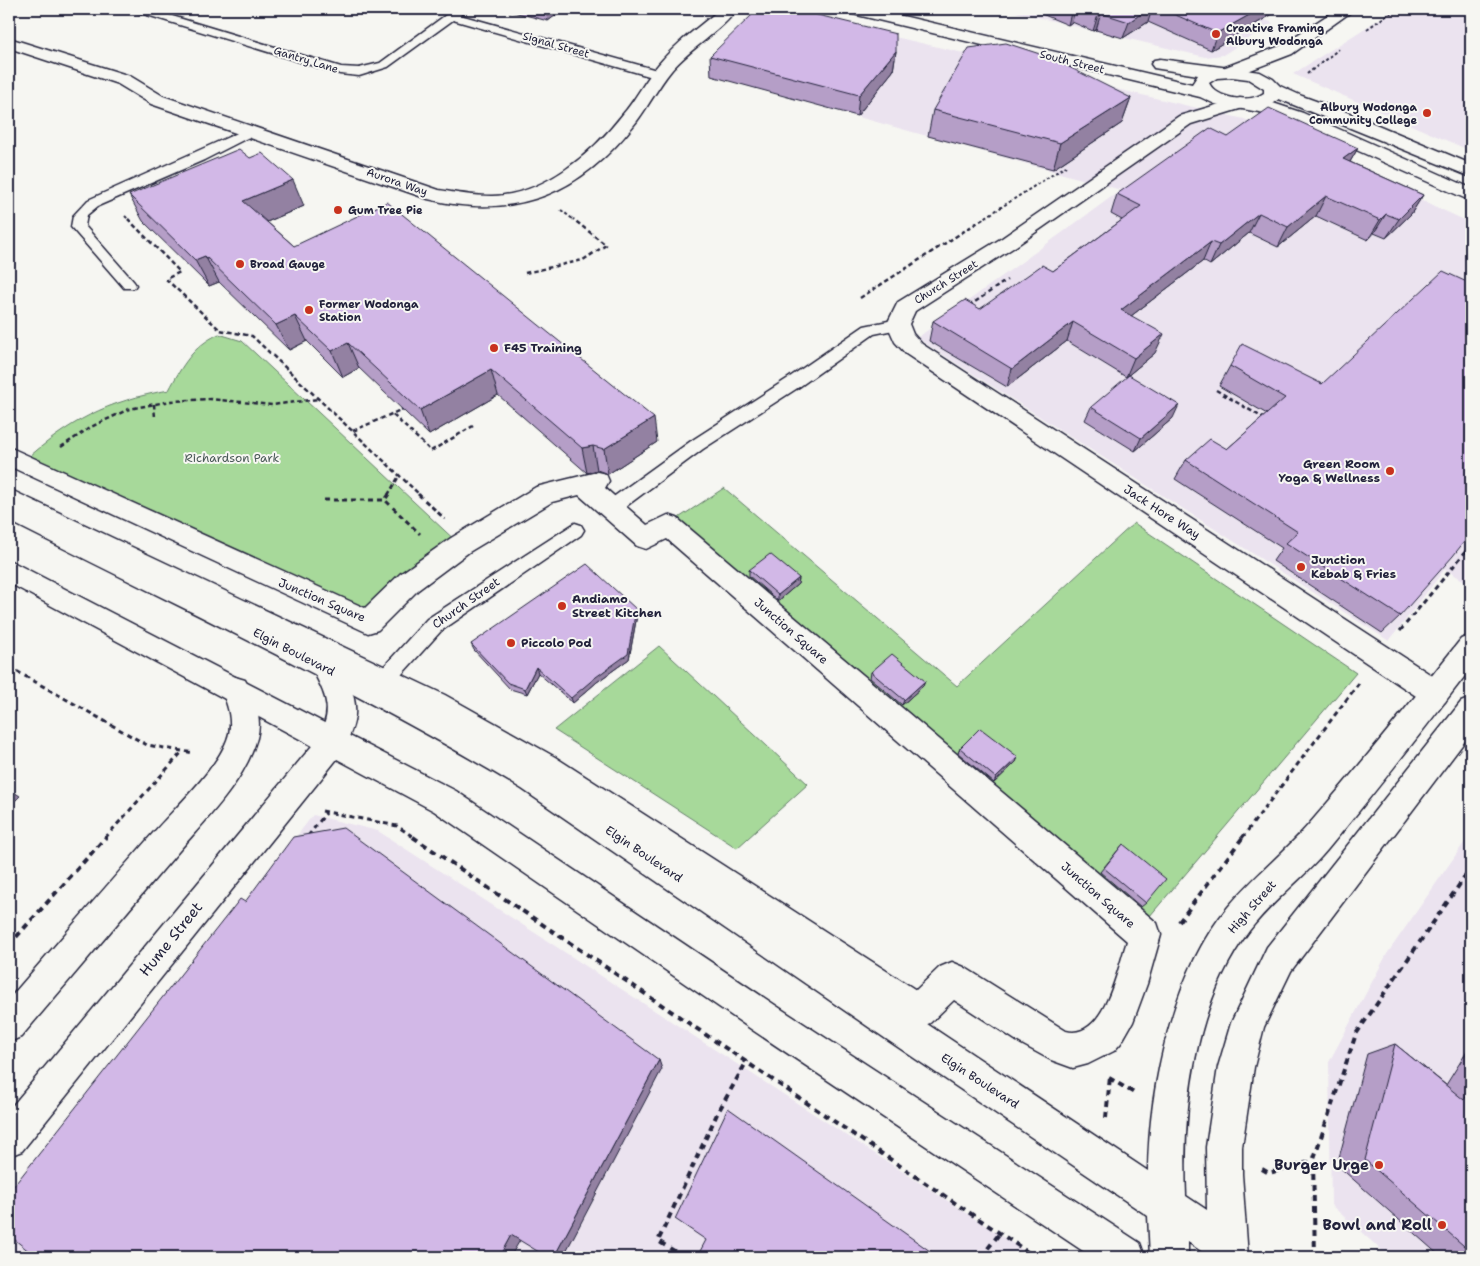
<svg xmlns="http://www.w3.org/2000/svg" width="1480" height="1266" font-family="'Shantell Sans',sans-serif">
  <style>
    .built { fill: #ebe3ef }
    .green { fill: #a7d99a; stroke: #647e6a }
    .lines { fill: none; stroke-linecap: round; stroke-linejoin: round }
    .service-casing { stroke: #22223b; stroke-width: 3 }
    .pedestrian-casing { stroke: #22223b; stroke-width: 3 }
    .minor-casing { stroke: #22223b; stroke-width: 3 }
    .tertiary-casing { stroke: #22223b; stroke-width: 3 }
    .secondary-casing { stroke: #22223b; stroke-width: 3 }
    .path-far3 { stroke: #22223b; stroke-width: 2; stroke-dasharray: 3 2.5; stroke-linecap: butt }
    .path-far2 { stroke: #22223b; stroke-width: 2.5; stroke-dasharray: 4.5 3; stroke-linecap: butt }
    .path-far1 { stroke: #22223b; stroke-width: 3; stroke-dasharray: 5 4; stroke-linecap: butt }
    .path { stroke: #22223b; stroke-width: 4; stroke-dasharray: 6 5; stroke-linecap: butt }
    .service { fill: #f6f6f2; fill-rule: evenodd }
    .pedestrian { fill: #f6f6f2; fill-rule: evenodd }
    .minor { fill: #f6f6f2; fill-rule: evenodd }
    .tertiary { fill: #f6f6f2; fill-rule: evenodd }
    .secondary { fill: #f6f6f2; fill-rule: evenodd }
    .wall { fill: #b59ec7; stroke: #22223b }
    .shaded-wall { fill: #9381a2; stroke: #22223b }
    .building { fill: #d2b8e7; stroke: #22223b }
    .poi-dot { fill: #c8321e; stroke: #f6f6f2; stroke-width: 2 }
    .labels { text-anchor: middle; dominant-baseline: central; stroke-width: 4; stroke-linejoin: round; paint-order: stroke }
    .far-poi-label { font-size: 11px; font-weight: bold; fill: #22223b; stroke: #f6f6f2; text-anchor: start }
    .far-street-label { font-size: 11px; fill: #22223b; stroke: #f6f6f2 }
    .poi-label { font-size: 12px; font-weight: bold; fill: #22223b; stroke: #f6f6f2; text-anchor: start }
    .park-label { font-size: 12px; fill: #4a5958; stroke: #f6f6f2 }
    .street-label { font-size: 12px; fill: #22223b; stroke: #f6f6f2 }
    .near-street-label { font-size: 15px; fill: #22223b; stroke: #f6f6f2 }
    .near-poi-label { font-size: 15px; font-weight: bold; fill: #22223b; stroke: #f6f6f2; text-anchor: end }
  </style>
  <rect width="100%" height="100%" fill="#f6f6f2"/>
  <filter id="ink" filterUnits="userSpaceOnUse"><feTurbulence type="fractalNoise" baseFrequency=".02" numOctaves="2"/><feDisplacementMap in="SourceGraphic" scale="10" xChannelSelector="R" yChannelSelector="G"/><feConvolveMatrix kernelMatrix="1 2 1 2 8 2 1 2 1" color-interpolation-filters="sRGB"/></filter>
  <g filter="url(#ink)">
    <!-- built -->
    <path class="built" d="M776,9L1244,119L1471,223V585L1445,569L1389,641L917,338L1121,190L711,76Z
      M1003,9H1240L1273,23L1223,55L1205,57Z
      M1395,9H1471V151L1293,74Z
      M313,815L378,831L1034,1257H9V1208Z
      M1471,833V1257H1389L1331,1205L1329,1062L1387,954Z"/>
    <!-- green -->
    <path class="green" d="M219,334L242,341L460,545L368,622L22,463C69,421 107,401 169,390C182,366 193,346 219,334Z
      M724,488L957,686L1134,523L1356,673L1138,930L668,525Z
      M659,646L808,784L737,848L554,730Z"/>
    <g class="lines">
      <defs>
        <path id="service" d="M132,9H149L341,67L359,68L380,63L454,9H466L460,15L664,72L666,75L660,79L656,78L453,20L388,67L359,76L340,74L134,11Z
          M251,127L255,128L257,131L255,134L204,160L98,206L87,215L85,226L134,282L136,285L134,288H124L71,227L73,216L88,200Z
          M898,319L905,324L903,328L874,334L799,387L703,449L617,513L611,515L605,513L602,508L605,503L691,441L787,379L864,326Z
          M575,523L581,525L584,530L581,535L441,631L383,695L376,697L369,695L366,689L369,683L427,619Z"/>
        <path id="pedestrian" d="M9,447L365,608L400,574L451,538L536,487L597,472L606,474L609,481L605,488L647,525L668,515L677,518L1157,923L1161,935L1147,984L1133,1022L1121,1043L1114,1051L1088,1064L1073,1068L1051,1060L1020,1043L954,1000L930,1023L918,1028L906,1023L533,777L425,713L9,509V489L445,695L555,757L916,990L940,967L952,962L964,967L1066,1031C1105,1041 1118,967 1127,941L667,539L646,549L637,546L579,495L552,502L469,552L418,590L378,630L368,633L9,466Z"/>
        <path id="minor" d="M720,9H737C723,30 689,49 671,71C658,87 649,105 637,121C582,193 517,221 428,199L151,104L118,84L9,48V38L130,76L163,96L439,190C457,193 474,196 492,196C544,195 592,154 623,114C636,99 645,80 658,65C676,43 699,27 720,9Z
          M1337,9H1355L1292,54L1235,76H1223L1220,72L1223,68L1280,46Z
          M1240,98L1246,99L1249,103L1246,107L1191,124L1016,246L915,311L909,324L913,334L922,344L1445,684L1449,693L1445,702L1435,705L1425,702L906,354L895,342L887,324L898,302L1002,238L1179,116Z"/>
        <path id="tertiary" d="M845,9H873L1192,84L1198,75L1160,69L1154,68L1151,64L1154,60L1160,59L1260,72L1273,79L1280,86L1302,96L1349,113L1471,164V177L1279,99L1273,103L1303,113L1471,188V201L1291,121L1270,114L1215,104L1200,97L853,14ZM1232,77L1248,79L1264,89V93C1250,103 1217,100 1209,83L1217,78Z
          M326,656L336,659C361,700 362,719 337,759L22,1151L9,1156V1110L316,741C335,710 326,697 312,668L316,659Z
          M235,677L245,680C254,698 263,717 257,738C244,784 203,822 173,858C122,918 72,977 21,1037L9,1042V999C57,943 105,888 154,832C175,808 216,770 227,740C234,723 228,705 221,689L225,680Z"/>
        <path id="secondary" d="M9,500L336,659L505,746L544,769L1148,1171C1149,1087 1173,972 1228,907C1253,877 1284,853 1310,823C1362,763 1412,701 1461,639L1471,635V668C1424,729 1377,790 1328,849C1304,878 1272,901 1249,931C1194,1004 1182,1108 1186,1196L1207,1210L1206,1147L1218,1067L1231,1023L1267,947L1461,702L1471,698V733L1291,971L1264,1027L1254,1067L1242,1147V1174L1248,1257H1210L1188,1242V1257H1150L1148,1216L889,1041L522,789C357,690 181,608 9,521Z
          M9,560L456,791L775,1005L1140,1243L1145,1257H1092L751,1029L434,811L9,583Z"/>
      </defs>
      <!-- service casing -->
      <use href="#service" class="service-casing"/>
      <!-- pedestrian casing -->
      <use href="#pedestrian" class="pedestrian-casing"/>
      <!-- minor casing -->
      <use href="#minor" class="minor-casing"/>
      <!-- tertiary casing -->
      <use href="#tertiary" class="tertiary-casing"/>
      <!-- secondary casing -->
      <use href="#secondary" class="secondary-casing"/>
      <!-- path-far3 -->
      <path class="path-far3" d="M1367,29L1396,9
        M1307,74L1339,49
        M561,210L574,220
        M125,216L129,220
        M981,220L1066,166"/>
      <!-- path-far2 -->
      <path class="path-far2" d="M128,219L180,272L166,279L220,330L252,336L420,495
        M525,273L583,260L606,245L573,219
        M860,298L983,219
        M969,306L1007,280
        M1216,390L1265,419
        M154,404L155,418
        M393,415L431,451L473,426
        M353,431L405,408
        M61,447L91,427L129,409L171,401L210,399L272,405L318,399
        M388,495L399,476"/>
      <!-- path-far1 -->
      <path class="path-far1" d="M389,494L385,500L420,534
        M418,494L445,519
        M324,500H385
        M1400,631L1471,545
        M9,667L147,745L194,753
        M322,811L397,826L415,838
        M308,836L326,813
        M105,838L183,751
        M1242,838L1359,683"/>
      <!-- path -->
      <path class="path" d="M413,837L1035,1257
        M1179,922L1243,837
        M9,945L106,837
        M1109,1078L1134,1093
        M1106,1118L1110,1077
        M1262,1169L1269,1173L1313,1161
        M684,1257L658,1241L717,1114L747,1061
        M981,1257L1000,1233
        M1315,1257L1313,1161L1356,1034L1471,868"/>
      <!-- service -->
      <use href="#service" class="service"/>
      <!-- pedestrian -->
      <use href="#pedestrian" class="pedestrian"/>
      <!-- minor -->
      <use href="#minor" class="minor"/>
      <!-- tertiary -->
      <use href="#tertiary" class="tertiary"/>
      <!-- secondary -->
      <use href="#secondary" class="secondary"/>
    </g>
    <!-- wall -->
    <path class="wall" d="M502,9H564L548,21Z
      M1030,9H1274L1271,15L1211,50L1148,22L1123,38L1096,30L1093,31L1072,22L1068,25Z
      M896,51L893,71L857,116L711,76L710,56Z
      M1131,98L1122,123L1053,169L928,136L933,110Z
      M1228,137L1358,148L1350,162L1423,195L1411,214L1386,238L1374,233L1368,240L1316,216L1278,247L1249,233L1210,265L1203,261L1131,316L1155,353L1126,377L1067,341L1007,387L929,341L933,321L980,309L1053,271L1122,220L1111,214L1117,194Z
      M129,195L304,206L267,222L294,246L657,442L608,474L597,470L587,473L498,395L429,435L359,368L343,377L307,341L289,350L219,282L209,286L143,221Z
      M1230,366L1322,384L1400,616L1382,633L1273,561L1282,548L1175,479L1186,460L1227,449L1267,414L1219,386Z
      M1091,407L1173,418L1135,451L1085,420Z
      M749,570L799,578L798,584L778,601L749,576Z
      M637,615L629,659L597,682L573,703L538,673L527,694L510,689L474,650L471,644Z
      M871,672L925,681L923,686L902,705L870,678Z
      M960,748L1018,757L1016,762L994,783L958,753Z
      M1123,844L1146,903L1141,907L1100,872Z
      M1395,1044L1446,1085L1471,1045V1257H1441L1337,1165L1367,1054Z"/>
    <!-- shaded-wall -->
    <path class="shaded-wall" d="M546,9H564L548,21Z
      M1072,9H1075L1072,22L1068,25Z
      M1148,9H1152L1148,22L1123,38L1129,22Z
      M1260,9H1274L1271,15L1211,50L1217,33Z
      M1101,13L1096,30L1093,31L1098,15Z
      M896,51L893,71L857,116L859,95Z
      M1131,98L1122,123L1053,169L1060,143Z
      M1358,148L1347,167L1343,159Z
      M293,180L304,206L255,227L243,201Z
      M1423,195L1411,214L1386,238L1399,219Z
      M1326,196L1316,216L1278,247L1288,227Z
      M1259,213L1249,233L1210,265L1219,245Z
      M1386,214L1374,233L1368,240L1380,220Z
      M1211,242L1203,261L1114,329L1121,310Z
      M205,256L219,282L209,286L195,260Z
      M295,316L307,341L289,350L276,325Z
      M1073,322L1067,341L1007,387L1012,369Z
      M1164,334L1155,353L1126,377L1134,358Z
      M348,343L359,368L343,377L332,351Z
      M491,370L498,395L429,435L420,410Z
      M1179,405L1173,418L1135,451L1141,438Z
      M654,418L657,442L608,474L604,449Z
      M593,446L597,470L587,473L582,448Z
      M799,578L798,584L778,601V595Z
      M636,609L637,615L629,659L597,682L573,703L571,698Z
      M536,667L538,673L527,694L525,689Z
      M925,681L923,686L902,705L904,700Z
      M1018,757L1016,762L994,783L996,778Z
      M9,789L20,796L9,807Z
      M659,1060L662,1069L563,1257H554Z
      M511,1235L522,1237L510,1257H499Z"/>
    <!-- building -->
    <path class="building" d="M758,9H793L896,34V51L859,95L710,56Z
      M1084,9H1148L1129,22L1101,13L1098,15Z
      M1162,9H1260L1217,33Z
      M1006,43L1049,57L1131,98L1060,143L933,110L969,48Z
      M1269,108L1358,148L1343,159L1423,195L1399,219L1386,214L1380,220L1326,196L1288,227L1259,213L1219,245L1211,242L1121,310L1164,334L1134,358L1073,322L1012,369L933,321L965,300L980,309L1042,265L1053,271L1141,206L1117,194L1210,128L1228,137Z
      M239,149L250,158L262,153L293,180L243,201L294,246L387,202L654,418L604,449L593,446L582,448L491,370L420,410L348,343L332,351L295,316L276,325L205,256L195,260L129,195Z
      M1443,271L1471,284V533L1453,556L1400,616L1286,543L1298,532L1186,460L1210,439L1227,449L1285,398L1230,366L1242,344L1322,384Z
      M1129,375L1179,405L1141,438L1091,407Z
      M770,554L799,578L778,595L749,570Z
      M587,564L636,609L628,654L596,677L571,698L536,667L525,689L508,683L471,644Z
      M892,654L925,681L904,700L871,672Z
      M980,728L1018,757L996,778L960,748Z
      M343,828L659,1060L554,1257H547L511,1235L499,1257H36L9,1235V1192L240,899L245,902L293,837Z
      M1123,844L1166,879L1146,903L1104,868Z
      M1395,1044L1464,1100L1471,1088V1252L1365,1160Z
      M728,1108L937,1256L936,1257H697L706,1240L675,1219Z"/>
  </g>
  <!-- markers -->
  <g class="poi-dot">
    <circle cx="1216" cy="34" r="5"/>
    <circle cx="1427" cy="113" r="5"/>
    <circle cx="338" cy="210" r="5"/>
    <circle cx="240" cy="264" r="5"/>
    <circle cx="309" cy="310" r="5"/>
    <circle cx="494" cy="348" r="5"/>
    <circle cx="1390" cy="471" r="5"/>
    <circle cx="1301" cy="567" r="5"/>
    <circle cx="562" cy="606" r="5"/>
    <circle cx="511" cy="643" r="5"/>
    <circle cx="1379" cy="1165" r="5"/>
    <circle cx="1442" cy="1225" r="5"/>
  </g>
  <g class="labels">
    <!-- far-poi labels -->
    <g class="far-poi-label">
      <text x="1226" y="28">Creative Framing<tspan x="1226" dy="13">Albury Wodonga</tspan></text>
      <text x="1417" y="107" text-anchor="end">Albury Wodonga<tspan x="1417" dy="13">Community College</tspan></text>
      <text x="348" y="210">Gum Tree Pie</text>
      <text x="250" y="264">Broad Gauge</text>
      <text x="319" y="304">Former Wodonga<tspan x="319" dy="13">Station</tspan></text>
    </g>
    <!-- far-street labels -->
    <g class="far-street-label">
      <text transform="translate(556 45) rotate(16)">Signal Street</text>
      <text transform="translate(306 60) rotate(17)">Gantry Lane</text>
      <text transform="translate(1072 62) rotate(14)">South Street</text>
      <text transform="translate(397 182) rotate(19)">Aurora Way</text>
      <text transform="translate(946 282) rotate(-32)">Church Street</text>
    </g>
    <!-- poi labels -->
    <g class="poi-label">
      <text x="504" y="348">F45 Training</text>
      <text x="1380" y="464" text-anchor="end">Green Room<tspan x="1380" dy="14">Yoga &amp; Wellness</tspan></text>
      <text x="1311" y="560">Junction<tspan x="1311" dy="14">Kebab &amp; Fries</tspan></text>
      <text x="572" y="599">Andiamo<tspan x="572" dy="14">Street Kitchen</tspan></text>
      <text x="521" y="643">Piccolo Pod</text>
    </g>
    <!-- park labels -->
    <g class="park-label">
      <text x="232" y="458">Richardson Park</text>
    </g>
    <!-- street labels -->
    <g class="street-label">
      <text transform="translate(1162 512) rotate(33)">Jack Hore Way</text>
      <text transform="translate(322 600) rotate(23)">Junction Square</text>
      <text transform="translate(466 603) rotate(-35)">Church Street</text>
      <text transform="translate(791 631) rotate(41)">Junction Square</text>
      <text transform="translate(294 652) rotate(27)">Elgin Boulevard</text>
      <text transform="translate(644 854) rotate(34)">Elgin Boulevard</text>
      <text transform="translate(1098 895) rotate(41)">Junction Square</text>
      <text transform="translate(1252 907) rotate(-49)">High Street</text>
      <text transform="translate(980 1081) rotate(33)">Elgin Boulevard</text>
    </g>
    <!-- near-street labels -->
    <g class="near-street-label">
      <text transform="translate(171 939) rotate(-51)">Hume Street</text>
    </g>
    <!-- near-poi labels -->
    <g class="near-poi-label">
      <text x="1369" y="1165">Burger Urge</text>
      <text x="1432" y="1225">Bowl and Roll</text>
    </g>
  </g>
  <!-- margin -->
  <rect width="1480" height="1266" fill="none" stroke="#f6f6f2" stroke-width="30"/>
  <rect x="15" y="15" width="1450" height="1236" fill="none" stroke="#22223b" stroke-width="2" filter="url(#ink)"/>
</svg>
